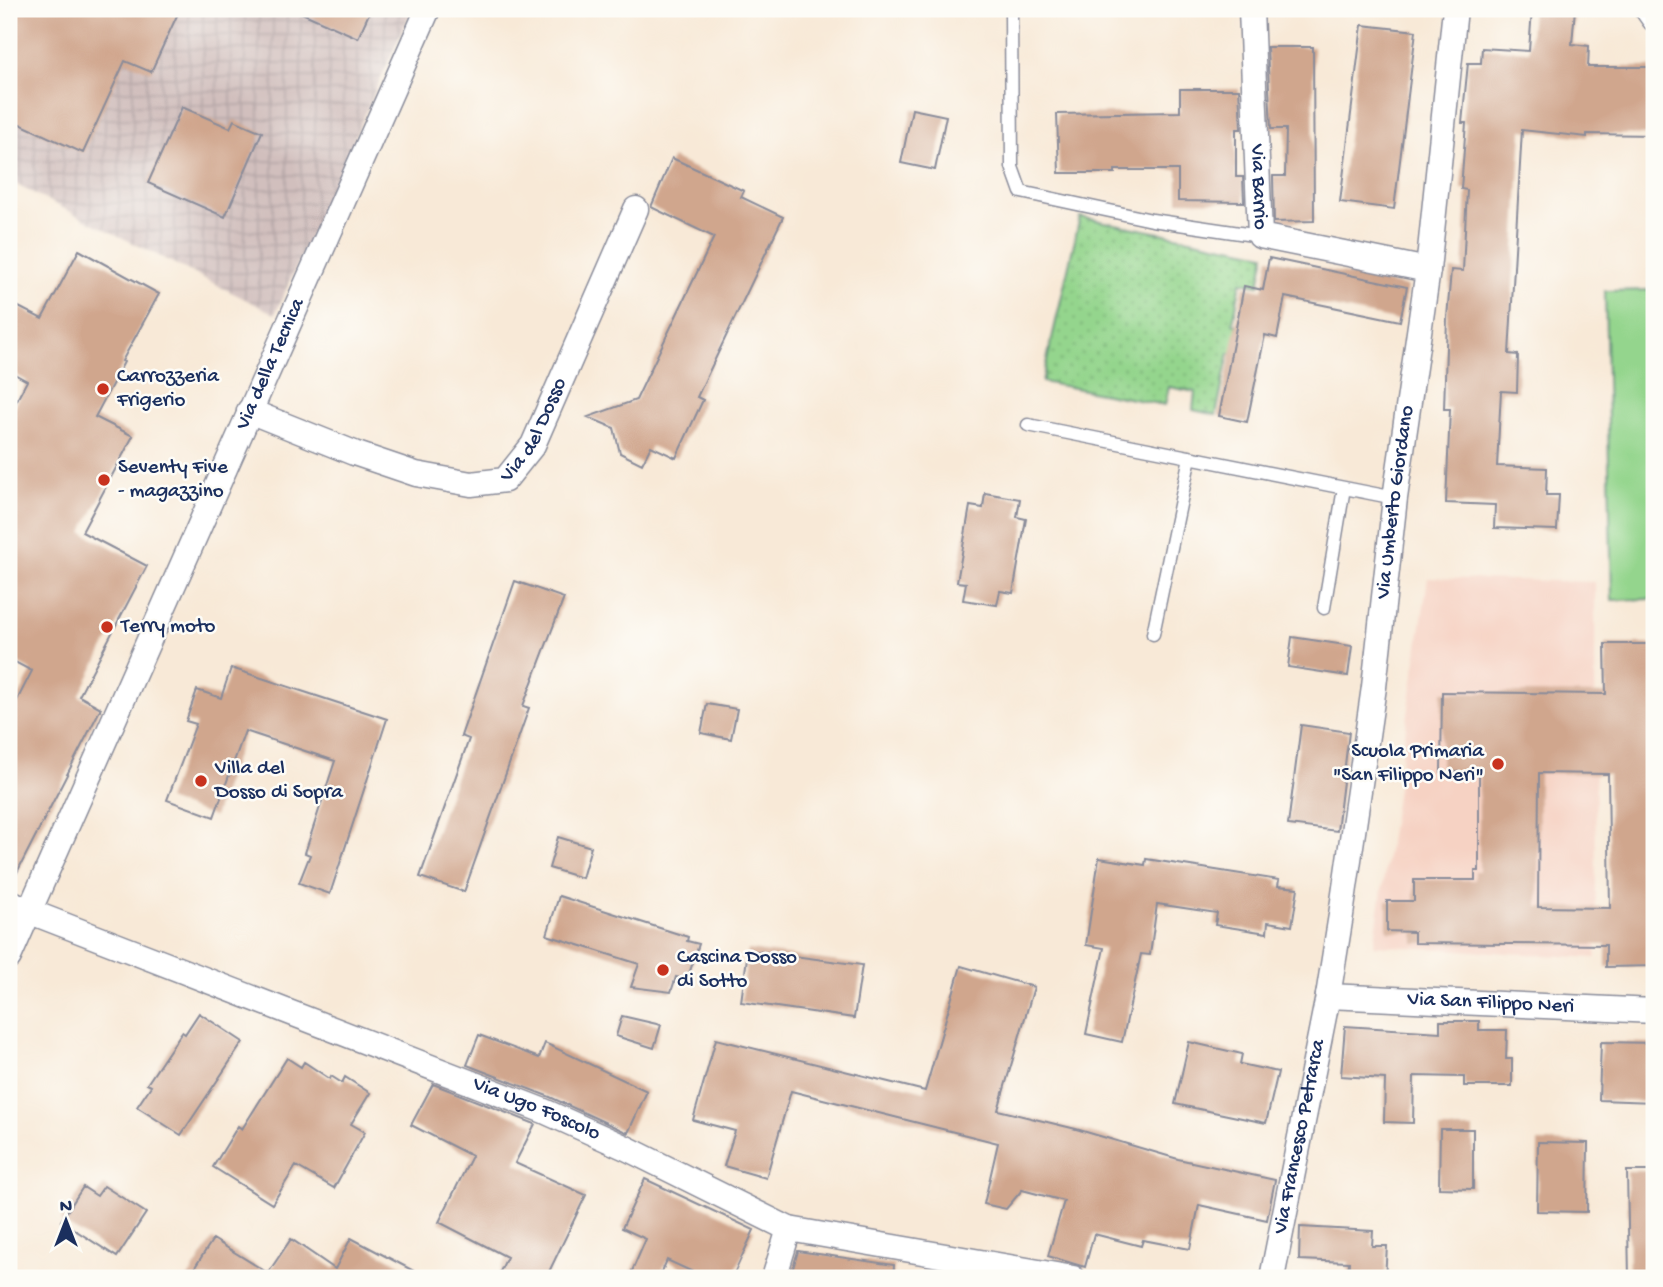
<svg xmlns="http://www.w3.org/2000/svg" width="1663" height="1287" font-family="'Gochi Hand',sans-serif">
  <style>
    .built { fill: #f6d2c3 }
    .industrial { fill: url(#industrial-grid) }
    .grass { fill: url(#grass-dots); stroke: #588276; stroke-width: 2 }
    .garden { fill: #94d58d; stroke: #588276; stroke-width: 2 }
    .building { fill: #d0a68d; fill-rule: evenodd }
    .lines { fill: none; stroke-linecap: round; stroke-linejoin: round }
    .lane-casing { stroke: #8a8c9a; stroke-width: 15 }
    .street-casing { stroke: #8a8c9a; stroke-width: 27 }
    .lane { stroke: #fff; stroke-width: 12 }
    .street { stroke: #fff; stroke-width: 24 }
    .poi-dot { fill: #c8321e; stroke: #fdfcf7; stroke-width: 2.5 }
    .labels { text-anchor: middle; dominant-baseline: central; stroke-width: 5; stroke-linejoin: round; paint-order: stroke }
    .street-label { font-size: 21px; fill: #1b2f5e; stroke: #fdfcf7 }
    .poi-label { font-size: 21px; fill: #1b2f5e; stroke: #fdfcf7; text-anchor: start }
  </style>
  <defs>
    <pattern id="industrial-grid" width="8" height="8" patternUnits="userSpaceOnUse" patternTransform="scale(1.75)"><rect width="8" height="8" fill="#d1bfbd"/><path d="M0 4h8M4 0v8" fill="none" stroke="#b3a4a5"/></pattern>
    <pattern id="grass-dots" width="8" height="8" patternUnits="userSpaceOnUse" patternTransform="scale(1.75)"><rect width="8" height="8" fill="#94d58d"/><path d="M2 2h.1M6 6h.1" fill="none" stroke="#7fb77c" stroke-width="1.8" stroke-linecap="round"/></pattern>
  </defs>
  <rect width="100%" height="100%" fill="#fdfcf7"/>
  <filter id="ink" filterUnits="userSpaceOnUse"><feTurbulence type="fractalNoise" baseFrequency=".0143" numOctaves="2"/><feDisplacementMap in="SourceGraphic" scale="14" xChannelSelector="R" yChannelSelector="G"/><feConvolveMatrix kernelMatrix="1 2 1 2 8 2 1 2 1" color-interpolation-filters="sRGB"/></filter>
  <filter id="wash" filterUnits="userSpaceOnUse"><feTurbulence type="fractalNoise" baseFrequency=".00686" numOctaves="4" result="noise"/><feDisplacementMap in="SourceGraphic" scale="28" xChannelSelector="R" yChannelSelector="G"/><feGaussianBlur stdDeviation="1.57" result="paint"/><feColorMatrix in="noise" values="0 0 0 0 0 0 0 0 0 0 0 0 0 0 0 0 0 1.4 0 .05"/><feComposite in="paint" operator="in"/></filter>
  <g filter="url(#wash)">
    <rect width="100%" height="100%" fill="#f8e9d7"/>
    <!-- built -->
    <path class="built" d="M1428,578L1595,582L1596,958L1374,945Z"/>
    <!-- industrial -->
    <path class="industrial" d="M9,9H412L275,314L9,181Z"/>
    <!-- grass -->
    <path class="grass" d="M1080,217L1265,254L1259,285L1241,282L1233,323L1252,327L1246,356L1229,353L1216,415L1193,410L1195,392L1169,387L1165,405L1042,382Z"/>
    <!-- garden -->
    <path class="garden" d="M1654,290V599L1612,600L1605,291Z"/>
    <g id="blocks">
      <!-- building -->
      <path class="building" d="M9,9H180L151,72L125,61L83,153L9,119Z
        M293,9H371L358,38Z
        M1532,9H1575L1572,44L1589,46L1588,67H1651V73H1654V135L1587,134V137L1522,130L1509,354L1518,355L1517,392L1501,391L1497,466L1547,468L1546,495H1559L1557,530L1494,528L1495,505L1446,503L1450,409H1444L1447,318L1451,270L1463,271L1467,190L1461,189L1466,123H1462L1468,63H1481L1482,48L1529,51Z
        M1362,25L1416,31L1394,209L1340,202Z
        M1267,47H1313L1314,221L1274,222L1273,176H1285L1286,129H1271Z
        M1180,89H1239L1241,129H1236V177H1243L1244,202L1178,201V170H1115V173H1059L1057,114L1180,112Z
        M182,107L230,128L234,120L262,132L225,217L148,183Z
        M912,109L946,116L935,170L901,163Z
        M672,158L744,191L741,197L783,217L697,397L703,400L676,458L651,446L642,464L620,453L614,428L588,417L636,400L714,237L651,207Z
        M79,250L159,294L122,361L124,362L95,417L133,436L82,532L147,566L79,696L101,708L10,886L9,716L32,671L9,659V415L27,381L9,371V302L42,319Z
        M1269,258L1407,287L1400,321L1285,297L1277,338L1265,335L1247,422L1219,416L1244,286L1263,290Z
        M985,493L1020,499L1017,517L1026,519L1013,593L1000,591L997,605L963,600L966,583L957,582L970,506L983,508Z
        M515,581L564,598L523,706L529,708L464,892L420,877L469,739L461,736Z
        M1292,637L1352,646L1348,676L1288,667Z
        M1605,644H1654V966L1606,967V945L1414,943V932L1387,931V901H1414V880H1475V871H1479V772H1441L1442,692L1606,694ZM1539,773L1608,774L1610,908L1538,907Z
        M231,668L387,719L330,894L299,883L310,855L305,853L335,761L245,731L214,817L167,800L196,724L186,721L197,690L221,698Z
        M707,704L737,709L731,739L701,733Z
        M1301,725L1349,732L1337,831L1288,825Z
        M558,837L591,847L582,878L549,868Z
        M1099,858L1145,865L1146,859L1279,880L1278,886L1298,888L1292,926L1268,922L1267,933L1215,925L1217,913L1157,904L1150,955L1141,954L1122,1042L1086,1034L1104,948L1086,945Z
        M559,896L688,937L687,941L699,944L687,980L676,977L671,992L631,987L639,964L547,935Z
        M748,950L862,965L854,1018L741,1002Z
        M961,966L1034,987L998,1110L1076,1129L1178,1159L1275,1180L1267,1220L1199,1205L1190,1249L1143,1240L1141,1246L1094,1234L1085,1267L1048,1256L1064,1201L1022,1190L1006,1209L984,1204L998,1143L791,1091L766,1178L724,1166L735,1131L693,1120L716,1039L925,1091Z
        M199,1013L243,1042L181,1135L137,1107L151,1086L147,1084L182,1032L185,1034Z
        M622,1016L661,1025L654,1048L616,1036Z
        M1440,1021H1479V1030H1507L1506,1059H1512V1086H1464V1077L1414,1076L1413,1123L1384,1122L1385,1079L1341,1076L1345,1026L1440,1032Z
        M479,1035L539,1058L545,1043L647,1091L628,1133L550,1097L467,1065Z
        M1189,1042L1242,1054L1240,1064L1278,1072L1266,1123L1175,1104Z
        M1601,1042L1654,1043V1102L1599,1100Z
        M287,1058L301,1067L304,1062L330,1079L331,1076L342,1083L345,1077L370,1093L351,1124L365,1132L334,1188L296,1166L272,1204L213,1167L238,1126L242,1129Z
        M433,1084L535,1124L515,1163L586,1195L546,1278H497L507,1257L439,1222L472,1156L411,1125Z
        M1440,1129H1473V1189L1439,1188Z
        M1538,1142L1588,1143L1587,1212L1537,1211Z
        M1627,1171H1654V1197H1651L1652,1278H1629Z
        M645,1179L754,1230L732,1278H706L667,1260L659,1278H629L646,1239L622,1228Z
        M104,1186L146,1213L117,1257L61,1221L83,1187L97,1196Z
        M1300,1227L1373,1231L1372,1246H1387L1385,1278H1348L1349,1262L1299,1260Z
        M351,1238L427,1278H188L213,1239L268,1273L291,1239L335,1269Z
        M798,1251L894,1265L893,1278H821L791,1275Z"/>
    </g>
  </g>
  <g filter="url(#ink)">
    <use href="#blocks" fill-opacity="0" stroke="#8a8c9a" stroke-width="2"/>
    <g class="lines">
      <defs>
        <path id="lane" d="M1011,9L1012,167L1021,192L1152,220L1260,236
          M1028,425L1395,498
          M1324,608L1344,488
          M1153,634L1190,457"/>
        <g id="street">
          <path id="s1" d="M1251,9L1260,236L1428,270"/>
          <path d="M1647,9L1654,19"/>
          <path id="s2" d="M249,411L354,453L416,474L471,484L505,480L533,445L636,209"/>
          <path id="s3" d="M9,901L28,911L544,1111L626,1148L789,1229L1073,1278"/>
          <path id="s4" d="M9,957L428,9"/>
          <path id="s5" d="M1328,996L1654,1011"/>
          <path d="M774,1278L789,1229"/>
          <path id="s6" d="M1272,1278L1328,996L1341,915L1374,687L1395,498L1428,270L1455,9"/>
        </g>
      </defs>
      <!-- lane casing -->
      <use href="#lane" class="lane-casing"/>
      <!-- street casing -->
      <use href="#street" class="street-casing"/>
      <!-- lane -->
      <use href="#lane" class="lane"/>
      <!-- street -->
      <use href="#street" class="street"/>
    </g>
  </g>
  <!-- markers -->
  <g class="poi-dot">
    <circle cx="103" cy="389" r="7"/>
    <circle cx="104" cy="480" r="7"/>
    <circle cx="107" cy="627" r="7"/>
    <circle cx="1498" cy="764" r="7"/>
    <circle cx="201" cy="781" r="7"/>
    <circle cx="663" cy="970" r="7"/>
  </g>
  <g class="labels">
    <!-- street labels -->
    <g class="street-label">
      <text stroke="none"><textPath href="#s1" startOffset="178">Via Barrio</textPath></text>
      <text stroke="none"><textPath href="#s4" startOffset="648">Via della Tecnica</textPath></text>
      <text stroke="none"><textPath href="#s2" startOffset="327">Via del Dosso</textPath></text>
      <text stroke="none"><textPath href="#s6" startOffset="786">Via Umberto Giordano</textPath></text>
      <text stroke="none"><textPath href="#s5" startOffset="163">Via San Filippo Neri</textPath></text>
      <text stroke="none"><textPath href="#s3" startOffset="567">Via Ugo Foscolo</textPath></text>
      <text stroke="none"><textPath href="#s6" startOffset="144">Via Francesco Petrarca</textPath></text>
    </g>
    <!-- poi labels -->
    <g class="poi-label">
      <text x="117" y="377">Carrozzeria<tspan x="117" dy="24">Frigerio</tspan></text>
      <text x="118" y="468">Seventy Five<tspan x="118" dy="24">- magazzino</tspan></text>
      <text x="121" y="627">Terry moto</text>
      <text x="1484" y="752" text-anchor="end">Scuola Primaria<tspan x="1484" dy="24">"San Filippo Neri"</tspan></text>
      <text x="215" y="769">Villa del<tspan x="215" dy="24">Dosso di Sopra</tspan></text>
      <text x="677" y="958">Cascina Dosso<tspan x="677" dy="24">di Sotto</tspan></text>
    </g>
  </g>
  <!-- margin -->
  <rect width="1663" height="1287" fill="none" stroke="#fdfcf7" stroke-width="35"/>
  <!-- north arrow -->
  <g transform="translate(66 1221)" stroke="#fdfcf7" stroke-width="5" paint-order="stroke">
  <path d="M0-5L12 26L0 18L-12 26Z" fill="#1b2f5e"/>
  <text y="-10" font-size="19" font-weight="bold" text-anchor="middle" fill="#1b2f5e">N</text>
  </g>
</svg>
